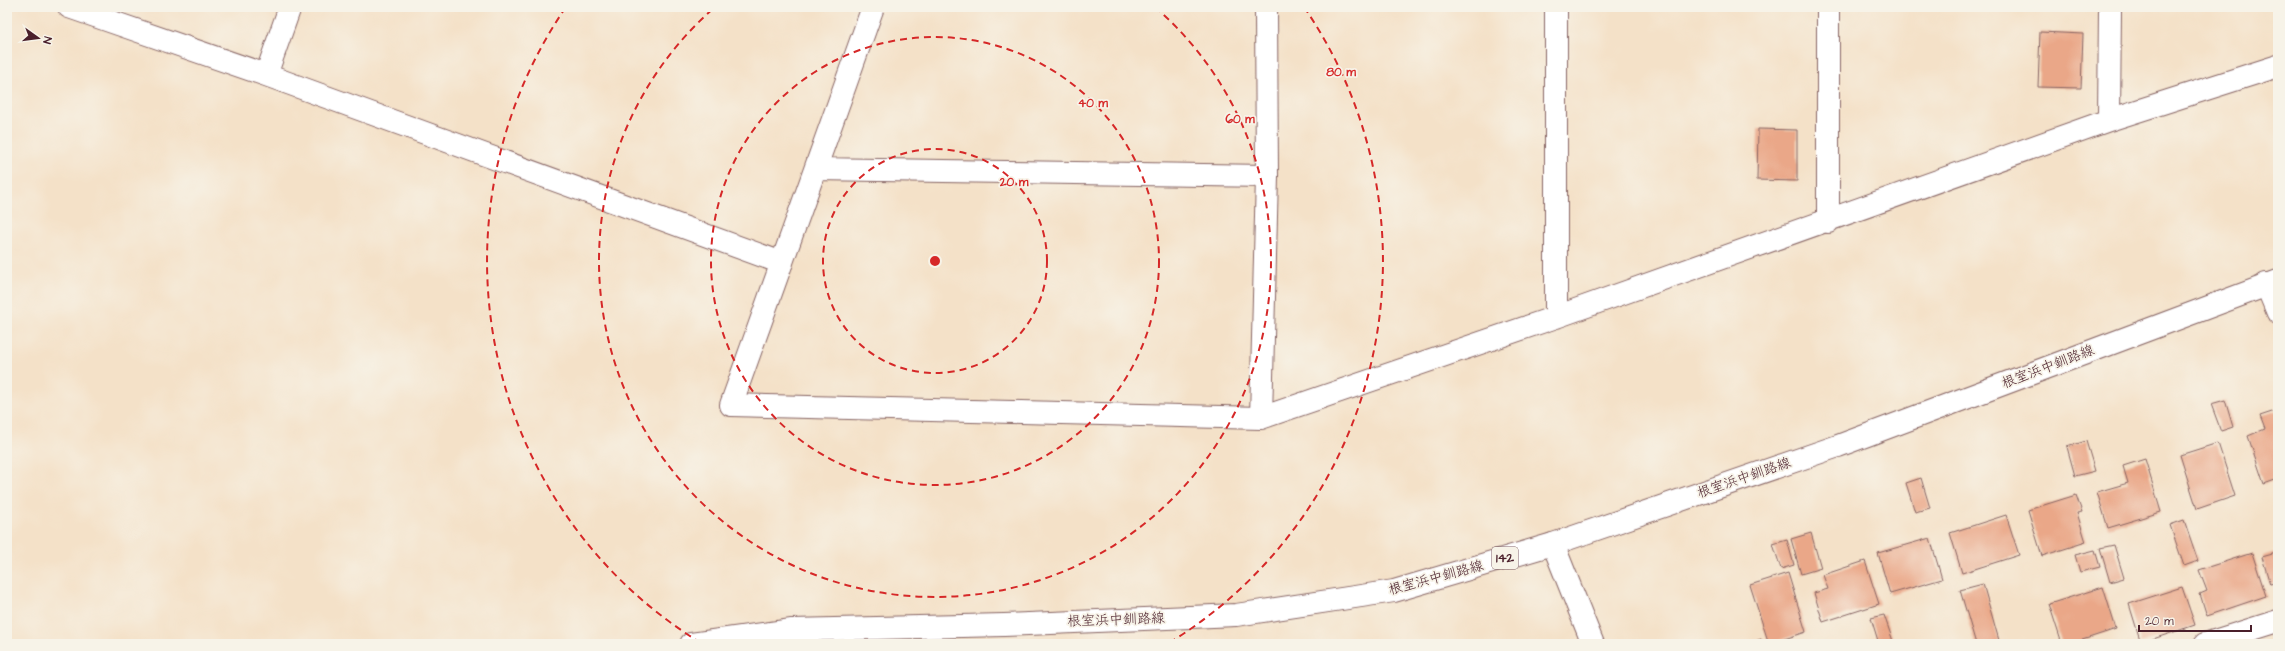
<svg xmlns="http://www.w3.org/2000/svg" width="2285" height="651" font-family="'Architects Daughter','Klee One',sans-serif">
  <style>
    .building { fill: #eaa788 }
    .lines { fill: none; stroke-linecap: round; stroke-linejoin: round }
    .street-casing { stroke: #866362; stroke-width: 24 }
    .primary-casing { stroke: #866362; stroke-width: 24 }
    .street { stroke: #fff; stroke-width: 22 }
    .primary { stroke: #fff; stroke-width: 22 }
    .ring { fill: none; stroke: #d62828; stroke-width: 2; stroke-dasharray: 7 5 }
    .labels { text-anchor: middle; dominant-baseline: central; stroke-width: 3.5; stroke-linejoin: round; paint-order: stroke }
    .shield { fill: #f7f3e8; stroke: #7e5f64; stroke-width: 1 }
    .shield-label { font-size: 13px; font-weight: bold; fill: #4a1f2b }
    .street-label { font-size: 14px; fill: #4a1f2b; stroke: #f7f3e8 }
    .centre { fill: #d62828; stroke: #f7f3e8; stroke-width: 2 }
    .ring-label { font-size: 12px; text-anchor: middle; font-weight: bold; fill: #d62828; stroke: #f7f3e8; stroke-width: 3.5; stroke-linejoin: round; paint-order: stroke }
  </style>
  <rect width="100%" height="100%" fill="#f7f3e8"/>
  <filter id="ink" filterUnits="userSpaceOnUse"><feTurbulence type="fractalNoise" baseFrequency=".025" numOctaves="2"/><feDisplacementMap in="SourceGraphic" scale="8" xChannelSelector="R" yChannelSelector="G"/><feConvolveMatrix kernelMatrix="1 2 1 2 8 2 1 2 1" color-interpolation-filters="sRGB"/></filter>
  <filter id="wash" filterUnits="userSpaceOnUse"><feTurbulence type="fractalNoise" baseFrequency=".012" numOctaves="4" result="noise"/><feDisplacementMap in="SourceGraphic" scale="16" xChannelSelector="R" yChannelSelector="G"/><feGaussianBlur stdDeviation="0.9" result="paint"/><feColorMatrix in="noise" values="0 0 0 0 0 0 0 0 0 0 0 0 0 0 0 0 0 1.4 0 .05"/><feComposite in="paint" operator="in"/></filter>
  <g filter="url(#wash)">
    <rect width="100%" height="100%" fill="#f4e1c8"/>
    <g id="blocks">
      <!-- building -->
      <path class="building" d="M2040,32L2083,34L2081,88L2038,87Z
        M1758,129L1797,130V181L1757,180Z
        M2225,400L2233,427L2221,431L2211,404Z
        M2278,410V479L2264,484L2248,436L2265,429L2260,416Z
        M2086,441L2095,471L2075,476L2067,447Z
        M2218,443L2235,496L2197,509L2180,455Z
        M2145,459L2161,512L2108,528L2097,492L2128,483L2123,466Z
        M1921,478L1930,508L1915,512L1906,483Z
        M2076,495L2082,512L2077,513L2086,542L2042,556L2028,510Z
        M2006,515L2019,555L1962,573L1950,533Z
        M2184,520L2198,561L2184,566L2170,525Z
        M1811,533L1821,568L1801,574L1791,539Z
        M1930,538L1942,579L1890,594L1878,553Z
        M1787,540L1794,565L1781,569L1773,544Z
        M2114,545L2124,578L2110,582L2100,548Z
        M2095,550L2100,567L2080,572L2075,555Z
        M2252,553L2266,596L2207,616L2200,594L2207,591L2199,570Z
        M2276,553L2278,582L2270,584L2262,557Z
        M1865,561L1879,604L1823,622L1814,593L1828,589L1823,575Z
        M1788,573L1806,632L1769,644L1750,585Z
        M1983,584L2000,644H1976L1960,590Z
        M2103,587L2116,629L2070,644H2062L2049,604Z
        M2182,587L2195,625L2141,643L2129,604Z
        M1884,615L1894,644H1879L1871,618Z
        M1761,639L1763,644H1747Z"/>
    </g>
  </g>
  <g filter="url(#ink)">
    <use href="#blocks" fill-opacity="0" stroke="#866362" stroke-width="1"/>
    <g class="lines">
      <defs>
        <path id="street" d="M69,7L266,75L782,263
          M873,7L731,405L1261,418L1556,317L2109,120L2278,66
          M1556,7V317
          M266,75L290,7
          M2109,120L2110,7
          M816,169L1267,176
          M1828,222V7
          M2266,284L2278,313
          M1261,418L1267,176L1266,7
          M1553,544L1593,644
          M2205,644L2278,621"/>
        <path id="primary" d="M691,644L792,630L1004,625L1236,615L1394,591L1553,544L1838,446L2278,281"/>
      </defs>
      <!-- street casing -->
      <use href="#street" class="street-casing"/>
      <!-- primary casing -->
      <use href="#primary" class="primary-casing"/>
      <!-- street -->
      <use href="#street" class="street"/>
      <!-- primary -->
      <use href="#primary" class="primary"/>
    </g>
  </g>
  <!-- distance rings -->
  <g class="ring">
    <circle cx="935" cy="261" r="112"/>
    <circle cx="935" cy="261" r="224"/>
    <path d="M1155 7A336 336 0 1 1 715 7"/>
    <path d="M701 643A448 448 0 0 1 566 7M1304 7A448 448 0 0 1 1169 643"/>
  </g>
  <g class="labels">
    <!-- shield labels -->
    <rect class="shield" x="1492" y="547" width="26" height="22" rx="3"/>
    <g class="shield-label">
      <text x="1505" y="558">142</text>
    </g>
    <!-- street labels -->
    <g class="street-label">
      <text transform="translate(2048 367) rotate(-21)">根室浜中釧路線</text>
      <text transform="translate(1744 478) rotate(-19)">根室浜中釧路線</text>
      <text transform="translate(1436 578) rotate(-15)">根室浜中釧路線</text>
      <text transform="translate(1116 620) rotate(-2)">根室浜中釧路線</text>
    </g>
  </g>
  <circle cx="935" cy="261" r="6" class="centre"/>
  <g class="ring-label">
    <text x="1341" y="76">80 m</text>
    <text x="1093" y="107">40 m</text>
    <text x="1240" y="123">60 m</text>
    <text x="1014" y="186">20 m</text>
  </g>
  <!-- margin -->
  <rect width="2285" height="651" fill="none" stroke="#f7f3e8" stroke-width="24"/>
  <!-- north arrow -->
  <g transform="translate(38 38) rotate(104)" stroke="#f7f3e8" stroke-width="3" paint-order="stroke">
  <path d="M0-3L7 15L0 10L-7 15Z" fill="#4a1f2b"/>
  <text y="-6" font-size="11" font-weight="bold" text-anchor="middle" fill="#4a1f2b">N</text>
  </g>
  <!-- scale -->
  <path d="M2139 625v6h112v-6" fill="none" stroke="#4a1f2b" stroke-width="2"/>
  <text x="2145" y="625" font-size="12" fill="#4a1f2b" stroke="#f7f3e8" stroke-width="3" paint-order="stroke">20 m</text>
</svg>
